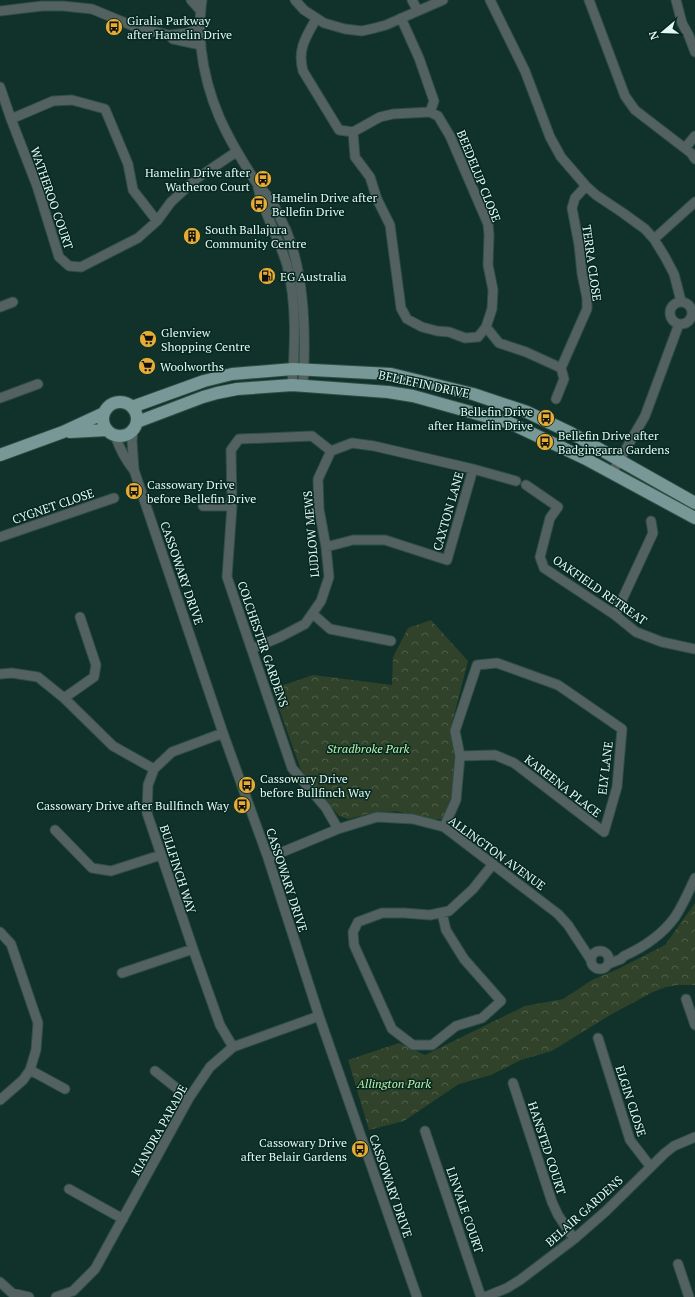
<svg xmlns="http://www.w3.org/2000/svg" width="695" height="1297" font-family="'PT Serif',serif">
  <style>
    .park { fill: url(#park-crowns) }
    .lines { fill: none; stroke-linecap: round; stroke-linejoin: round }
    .minor-casing { stroke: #2f4e46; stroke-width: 11 }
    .major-casing { stroke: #2f4e46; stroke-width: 14 }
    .minor { stroke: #536261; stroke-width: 9 }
    .major { stroke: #779896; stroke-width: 12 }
    .labels { text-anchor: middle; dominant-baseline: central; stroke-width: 3; stroke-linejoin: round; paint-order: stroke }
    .poi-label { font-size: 12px; fill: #e6f8f2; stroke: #052820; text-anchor: start }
    .street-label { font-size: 12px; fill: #e6f8f2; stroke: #052820 }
    .park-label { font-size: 12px; font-style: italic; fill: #c0f1ad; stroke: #052820 }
  </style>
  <defs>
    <pattern id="park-crowns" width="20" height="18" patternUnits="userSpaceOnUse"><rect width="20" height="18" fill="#304229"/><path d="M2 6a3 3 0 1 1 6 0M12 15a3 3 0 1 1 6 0" fill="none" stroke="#4e5e48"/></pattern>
  </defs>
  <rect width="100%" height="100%" fill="#11322a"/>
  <!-- park -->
  <path class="park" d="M431,620L468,661L451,727L455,754L451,797L443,819H430L396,811L368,814L348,819L339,816L301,770L272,689L313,675L392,685L393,657L408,628Z
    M695,903V985H679L666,987L653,992L610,1015L552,1051L521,1060L491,1075L459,1084L404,1121L369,1130L348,1060L399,1043L425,1055L525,1006L563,999L592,980L618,969L665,945Z"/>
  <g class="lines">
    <defs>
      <path id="minor" d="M191,0L201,11
        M202,0C199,17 200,32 201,48C207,100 226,136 254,179C258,186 264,191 269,198C276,207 281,220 286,230C305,275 306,337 303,386
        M295,0L304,10L324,23L345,29L362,31L375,28L386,25L443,0
        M412,0L418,11
        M490,0L525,71L550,137L561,157L586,186L596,195L623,213L645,229L654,239L665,257L674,274L681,301
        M589,0L625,96L635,110L691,153L695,159
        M676,0L682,23L689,36L695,52
        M0,11L42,6H63L92,9L133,26L169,35L187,33L199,28
        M401,18L419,58L434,101L430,112
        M316,19C306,37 297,49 303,71L339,130L353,132L355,157L370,177L377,199L390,225L401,308L407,319L422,327L437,331L449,332L465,338L478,337L486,327L492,309L493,290L488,265L489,235L488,224L450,136L438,116L430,112L393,114L380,117L353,132
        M169,35L173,39L201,45
        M0,87L11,119L37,186L59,257L69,266L81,267L138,238L157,221L171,202L196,179L236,152
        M11,119L53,101L72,100L105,109L128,164L133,190L157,221
        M685,148L695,136
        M258,187C264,214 279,238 287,265C297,303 295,346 292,385
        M654,239L695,202
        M670 313a11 11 0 1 1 22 0a11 11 0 1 1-22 0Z
        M0,307L13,302
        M486,327L499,343L526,352L561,368L587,309V298L582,274L579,245L572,208L575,198L586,186
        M0,398L38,384
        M556,399L564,379L561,368
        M133,430L132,441L134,470L223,733L268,858L319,1016L417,1297
        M115,435C119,447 125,459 133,469
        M331,451L312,436L239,439L231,450L232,506L227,577L292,768L326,808L338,829
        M612,473L645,416L679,324
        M526,485L558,507L550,518L540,557L544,568L615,615L636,632L662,642L695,649
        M203,506H232
        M0,537L114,498
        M326,547L353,540H385L447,560L473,469
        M313,614L330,629L391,641
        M615,615L653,533L651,521
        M252,649L280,637L305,624L321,601L329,577L326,547L319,509L318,479L331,451L352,443L374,446L473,469L516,481
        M0,674L12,673L38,677L64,698L113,746L154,769
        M64,698L94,677L96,665L80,617
        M223,733L172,752L154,769L148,785L147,813L193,949L220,1025L233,1047
        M444,827L456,800L460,756L455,731L477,665L497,663L558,685L622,729L617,787L604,832L514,763L495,755L460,756
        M55,830L92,868L111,871L161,855
        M268,858L338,829L377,817L413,819L444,827L558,914L568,925L591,960
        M442,913L446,930L464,959L501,1001L482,1018L456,1026L432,1045H413L392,1029L354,945L353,932L358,922L382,913H404L430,915L449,911L473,889L493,864
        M0,932L11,944L38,1023L36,1050L30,1070L23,1080L0,1100
        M591 960a9 9 0 1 1 18 0a9 9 0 1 1-18 0Z
        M608,964L621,959L624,956C644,947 662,935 675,917C683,905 689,891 695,878
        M122,973L193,949
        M686,999L695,1025
        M598,1038L630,1140L650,1166
        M30,1070L65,1089
        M155,1071L189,1098
        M513,1083L552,1202L558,1215L574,1239
        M425,1131L481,1297
        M69,1189L123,1219
        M678,1264L689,1297
        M0,1282L12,1293L29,1297
        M56,1297L73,1291L95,1269L189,1098L210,1067L233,1047L319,1016
        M485,1297L507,1288L520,1280L574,1239L606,1211L665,1153L674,1146L695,1137"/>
      <path id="major" d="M103 419a17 17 0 1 1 34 0a17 17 0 1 1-34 0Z
        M132,407L204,381L232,374L293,369L391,374L473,394L527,412L571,433L695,503
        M137,422L203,397L217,393L237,389L292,385L388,392L413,396L510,423L586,459L695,518
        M70,432L107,430
        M0,455L63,432L104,413"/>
    </defs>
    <!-- minor casing -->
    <use href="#minor" class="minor-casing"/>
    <!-- major casing -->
    <use href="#major" class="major-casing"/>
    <!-- minor -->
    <use href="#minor" class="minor"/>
    <!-- major -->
    <use href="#major" class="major"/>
  </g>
  <!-- icons -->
  <defs>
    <symbol id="bus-disc" viewBox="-11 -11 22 22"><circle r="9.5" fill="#e6ad36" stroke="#052820"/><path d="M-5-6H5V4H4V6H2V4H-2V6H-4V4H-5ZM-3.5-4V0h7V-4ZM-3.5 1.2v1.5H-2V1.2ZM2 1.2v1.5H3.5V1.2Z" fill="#111"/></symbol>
    <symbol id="building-disc" viewBox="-11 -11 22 22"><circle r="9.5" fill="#e6ad36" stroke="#052820"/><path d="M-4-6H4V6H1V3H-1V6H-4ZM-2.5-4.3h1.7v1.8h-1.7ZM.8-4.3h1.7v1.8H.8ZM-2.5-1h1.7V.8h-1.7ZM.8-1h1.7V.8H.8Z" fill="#111"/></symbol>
    <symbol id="fuel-disc" viewBox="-11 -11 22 22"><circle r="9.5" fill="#e6ad36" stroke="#052820"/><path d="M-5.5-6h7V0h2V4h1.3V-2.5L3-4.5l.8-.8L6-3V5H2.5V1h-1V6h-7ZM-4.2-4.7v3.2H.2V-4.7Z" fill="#111"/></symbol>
    <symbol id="supermarket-disc" viewBox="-11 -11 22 22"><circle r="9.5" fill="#e6ad36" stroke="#052820"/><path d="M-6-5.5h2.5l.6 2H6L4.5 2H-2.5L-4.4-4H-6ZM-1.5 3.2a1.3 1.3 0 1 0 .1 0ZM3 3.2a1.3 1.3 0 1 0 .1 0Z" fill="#111"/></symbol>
  </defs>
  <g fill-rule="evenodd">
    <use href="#bus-disc" x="104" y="17" width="20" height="20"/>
    <use href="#bus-disc" x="253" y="169" width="20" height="20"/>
    <use href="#bus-disc" x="249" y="194" width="20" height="20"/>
    <use href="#building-disc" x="182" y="226" width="20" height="20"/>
    <use href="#fuel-disc" x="257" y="266" width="20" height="20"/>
    <use href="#supermarket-disc" x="138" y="329" width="20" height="20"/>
    <use href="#supermarket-disc" x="137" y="356" width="20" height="20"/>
    <use href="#bus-disc" x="536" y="408" width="20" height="20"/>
    <use href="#bus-disc" x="535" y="432" width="20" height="20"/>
    <use href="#bus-disc" x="124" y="481" width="20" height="20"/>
    <use href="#bus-disc" x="237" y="775" width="20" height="20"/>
    <use href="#bus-disc" x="232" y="795" width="20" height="20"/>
    <use href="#bus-disc" x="350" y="1139" width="20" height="20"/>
  </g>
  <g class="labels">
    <!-- poi labels -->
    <g class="poi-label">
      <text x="127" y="20">Giralia Parkway<tspan x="127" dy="14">after Hamelin Drive</tspan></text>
      <text x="250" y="172" text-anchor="end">Hamelin Drive after<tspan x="250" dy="14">Watheroo Court</tspan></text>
      <text x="272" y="197">Hamelin Drive after<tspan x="272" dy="14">Bellefin Drive</tspan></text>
      <text x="205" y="229">South Ballajura<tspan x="205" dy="14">Community Centre</tspan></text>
      <text x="280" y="276">EG Australia</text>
      <text x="161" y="332">Glenview<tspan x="161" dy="14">Shopping Centre</tspan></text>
      <text x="160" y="366">Woolworths</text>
      <text x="533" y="411" text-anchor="end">Bellefin Drive<tspan x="533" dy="14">after Hamelin Drive</tspan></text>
      <text x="558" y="435">Bellefin Drive after<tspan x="558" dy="14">Badgingarra Gardens</tspan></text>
      <text x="147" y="484">Cassowary Drive<tspan x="147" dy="14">before Bellefin Drive</tspan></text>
      <text x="260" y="778">Cassowary Drive<tspan x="260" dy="14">before Bullfinch Way</tspan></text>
      <text x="229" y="805" text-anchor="end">Cassowary Drive after Bullfinch Way</text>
      <text x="347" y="1142" text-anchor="end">Cassowary Drive<tspan x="347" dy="14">after Belair Gardens</tspan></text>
    </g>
    <!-- street labels -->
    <g class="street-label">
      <text transform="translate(479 176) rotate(68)">BEEDELUP CLOSE</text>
      <text transform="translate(52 198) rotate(71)">WATHEROO COURT</text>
      <text transform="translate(592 263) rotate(82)">TERRA CLOSE</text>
      <text transform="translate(424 384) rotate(12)">BELLEFIN DRIVE</text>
      <text transform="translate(53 506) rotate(-19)">CYGNET CLOSE</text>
      <text transform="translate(448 511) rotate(-74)">CAXTON LANE</text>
      <text transform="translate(311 534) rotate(-95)">LUDLOW MEWS</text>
      <text transform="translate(182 573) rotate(71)">CASSOWARY DRIVE</text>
      <text transform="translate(600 590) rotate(35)">OAKFIELD RETREAT</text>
      <text transform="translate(263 644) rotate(71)">COLCHESTER GARDENS</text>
      <text transform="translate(605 768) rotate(-83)">ELY LANE</text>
      <text transform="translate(563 786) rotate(38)">KAREENA PLACE</text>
      <text transform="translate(497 853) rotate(36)">ALLINGTON AVENUE</text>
      <text transform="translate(178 869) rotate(72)">BULLFINCH WAY</text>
      <text transform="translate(287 880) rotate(72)">CASSOWARY DRIVE</text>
      <text transform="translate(631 1101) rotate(72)">ELGIN CLOSE</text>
      <text transform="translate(159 1130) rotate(-61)">KIANDRA PARADE</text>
      <text transform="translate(547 1148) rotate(72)">HANSTED COURT</text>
      <text transform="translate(391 1186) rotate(71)">CASSOWARY DRIVE</text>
      <text transform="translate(465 1210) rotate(71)">LINVALE COURT</text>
      <text transform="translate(584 1211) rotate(-42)">BELAIR GARDENS</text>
    </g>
    <!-- park labels -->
    <g class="park-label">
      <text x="368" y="748">Stradbroke Park</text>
      <text x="394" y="1083">Allington Park</text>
    </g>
  </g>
  <!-- north arrow -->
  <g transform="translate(663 32) rotate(251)" stroke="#052820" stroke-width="3" paint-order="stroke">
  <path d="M0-3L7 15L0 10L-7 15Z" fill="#e6f8f2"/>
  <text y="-6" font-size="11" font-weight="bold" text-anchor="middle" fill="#e6f8f2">N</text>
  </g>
</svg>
